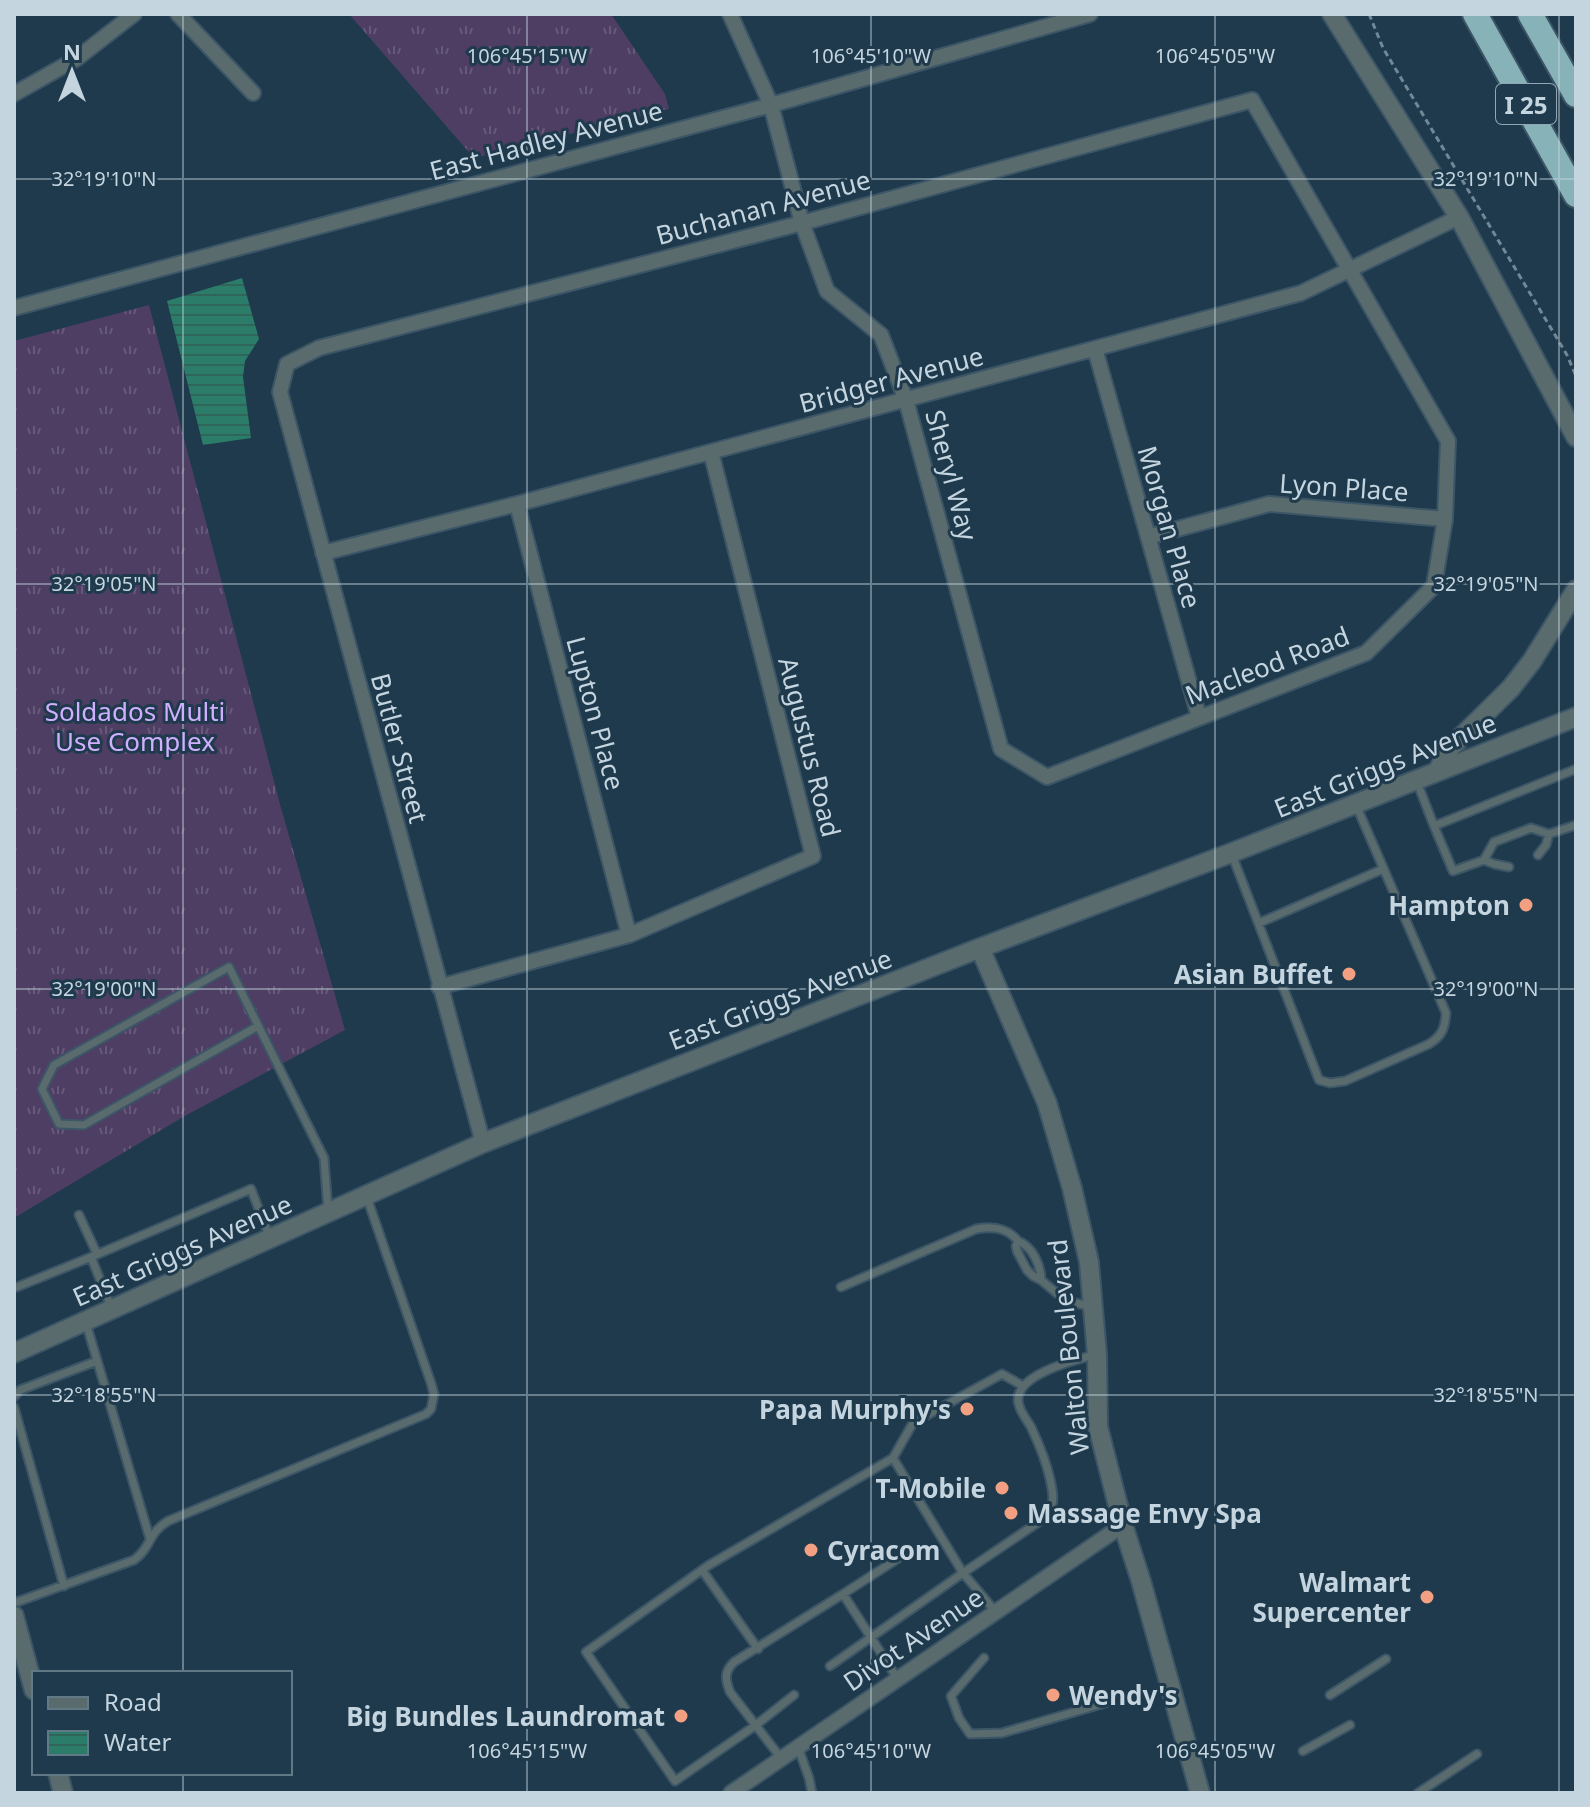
<svg xmlns="http://www.w3.org/2000/svg" width="1590" height="1807" font-family="'Noto Sans',sans-serif">
  <style>
    .grass { fill: url(#grass-tufts) }
    .water { fill: url(#water-rules) }
    .lines { fill: none; stroke-linecap: round; stroke-linejoin: round }
    .service-casing { stroke: #3c5667; stroke-width: 11 }
    .minor-casing { stroke: #3c5667; stroke-width: 18 }
    .tertiary-casing { stroke: #3c5667; stroke-width: 22 }
    .motorway-casing { stroke: #3c5667; stroke-width: 28 }
    .path { stroke: #728897; stroke-width: 3; stroke-dasharray: 6 4; stroke-linecap: butt }
    .service { stroke: #5a6b6d; stroke-width: 7 }
    .minor { stroke: #5a6b6d; stroke-width: 14 }
    .tertiary { stroke: #5a6b6d; stroke-width: 18 }
    .motorway { stroke: #87b2b8; stroke-width: 24 }
    .ticks { fill: none; stroke: #c5d5e0; stroke-width: 2; stroke-opacity: 0.45 }
    .poi-dot { fill: #f3a082; stroke: #1e3a4c; stroke-width: 3 }
    .labels { text-anchor: middle; dominant-baseline: central; stroke-width: 6; stroke-linejoin: round; paint-order: stroke }
    .shield { fill: #1e3a4c; stroke: #93a6b4; stroke-width: 2 }
    .shield-label { font-size: 24px; font-weight: bold; fill: #c5d5e0 }
    .street-label { font-size: 26px; fill: #c5d5e0; stroke: #1e3a4c }
    .park-label { font-size: 26px; fill: #d0afff; stroke: #1e3a4c }
    .poi-label { font-size: 26px; font-weight: bold; fill: #c5d5e0; stroke: #1e3a4c; text-anchor: end }
    .ticks-label { font-size: 20px; text-anchor: middle; fill: #c5d5e0; stroke: #1e3a4c; stroke-width: 6; stroke-linejoin: round; paint-order: stroke }
  </style>
  <defs>
    <pattern id="grass-tufts" width="24" height="20" patternUnits="userSpaceOnUse" patternTransform="scale(2)"><rect width="24" height="20" fill="#4e3e63"/><path d="M3 7l-1-3M5 7V3M7 7l1-3M15 17l-1-3M17 17v-4M19 17l1-3" fill="none" stroke="#665979"/></pattern>
    <pattern id="water-rules" width="6" height="5" patternUnits="userSpaceOnUse" patternTransform="scale(2)"><rect width="6" height="5" fill="#2b7d69"/><path d="M0 2.5h6" fill="none" stroke="#31655a"/></pattern>
  </defs>
  <rect width="100%" height="100%" fill="#1e3a4c"/>
  <!-- grass -->
  <path class="grass" d="M349,14H611L665,94L669,109L474,158Z
    M149,305L281,808L345,1030L183,1117L14,1218V341Z"/>
  <!-- water -->
  <path class="water" d="M242,278L259,339L245,361L243,377L251,438L203,445L167,301Z"/>
  <g class="lines">
    <defs>
      <path id="service" d="M1417,782L1434,826L1576,769
        M1434,826L1453,871L1484,860L1494,842L1531,828L1549,834L1576,825
        M1232,855L1319,1080L1330,1083L1345,1081L1429,1044C1442,1036 1445,1028 1446,1013L1356,805
        M1538,855L1546,845L1549,834
        M1484,860L1494,864L1509,867
        M1259,923L1383,869
        M258,1026L84,1125L59,1124L42,1089L54,1065L229,967L324,1158L328,1210
        M79,1215L97,1254
        M91,1257L251,1189L270,1238
        M1041,1280C1041,1265 1032,1246 1018,1241L1016,1246L1017,1251L1027,1270L1033,1276L1041,1280L1065,1300L1091,1307
        M17,1287L91,1257L111,1307
        M841,1287L976,1229C992,1226 1007,1227 1018,1241
        M86,1323L150,1539
        M14,1397L20,1390L97,1361
        M14,1407L64,1586
        M702,1570L758,1649
        M843,1594L905,1554
        M14,1603L134,1560C152,1547 147,1534 168,1521L426,1414L431,1409L434,1394L431,1383L366,1195
        M995,1611L963,1573L1049,1515C1055,1501 1053,1493 1050,1479C1046,1460 1039,1444 1031,1427C1027,1420 1021,1413 1019,1405C1010,1376 1074,1360 1094,1355
        M984,1658L951,1696L959,1718L970,1734L1002,1733L1112,1701
        M830,1666L963,1573L893,1458
        M794,1695L756,1725L675,1781L586,1652L709,1565L893,1458L913,1423L1002,1374L1023,1386
        M1330,1695L1386,1659
        M798,1747L809,1778L812,1793
        M1303,1751L1350,1725
        M781,1758L730,1692C725,1679 724,1672 734,1662L843,1594L897,1678
        M1418,1793L1477,1754"/>
      <path id="minor" d="M178,14L253,93
        M14,94L76,59L134,14
        M14,308L771,105L1090,14
        M1095,349L1199,717
        M517,504L629,935
        M1148,537L1269,504L1445,519
        M323,553L517,504L1301,293L1459,217
        M439,987L629,935L813,856L711,452
        M483,1143L280,392L287,364L319,348L802,223L1252,100L1448,441L1445,519L1434,586L1366,653L1047,777L1001,749L906,400L881,335L827,291L802,223L771,105L730,14
        M731,1793L1123,1525"/>
      <path id="tertiary" d="M1332,14L1459,217L1576,437
        M1438,771L1447,751L1511,688L1532,661L1576,590
        M980,948L1047,1103L1072,1188L1089,1262L1097,1355L1098,1427L1123,1525L1141,1581L1200,1793
        M14,1353L483,1143L980,948L1231,853L1576,717
        M14,1616L34,1690
        M58,1773L63,1793"/>
      <path id="motorway" d="M1475,14L1576,195
        M1530,14L1576,95"/>
    </defs>
    <!-- service casing -->
    <use href="#service" class="service-casing"/>
    <!-- minor casing -->
    <use href="#minor" class="minor-casing"/>
    <!-- tertiary casing -->
    <use href="#tertiary" class="tertiary-casing"/>
    <!-- motorway casing -->
    <use href="#motorway" class="motorway-casing"/>
    <!-- path -->
    <path class="path" d="M1369,14L1383,48L1567,355L1576,376"/>
    <!-- service -->
    <use href="#service" class="service"/>
    <!-- minor -->
    <use href="#minor" class="minor"/>
    <!-- tertiary -->
    <use href="#tertiary" class="tertiary"/>
    <!-- motorway -->
    <use href="#motorway" class="motorway"/>
  </g>
  <!-- ticks -->
  <path class="ticks" d="M183,14V1673M527,14V1793M871,14V1793M1215,14V1793M1559,14V1793M14,179H1576M14,584H1576M14,989H1576M14,1395H1576M183,1773V1793"/>
  <!-- markers -->
  <g class="poi-dot">
    <circle cx="1526" cy="905" r="8"/>
    <circle cx="1349" cy="974" r="8"/>
    <circle cx="967" cy="1409" r="8"/>
    <circle cx="1002" cy="1488" r="8"/>
    <circle cx="1011" cy="1513" r="8"/>
    <circle cx="811" cy="1550" r="8"/>
    <circle cx="1427" cy="1597" r="8"/>
    <circle cx="1053" cy="1695" r="8"/>
    <circle cx="681" cy="1716" r="8"/>
  </g>
  <g class="labels">
    <!-- shield labels -->
    <rect class="shield" x="1496" y="84" width="60" height="40" rx="6"/>
    <g class="shield-label">
      <text x="1526" y="104">I 25</text>
    </g>
    <!-- street labels -->
    <g class="street-label">
      <text transform="translate(546 140) rotate(-15)">East Hadley Avenue</text>
      <text transform="translate(763 207) rotate(-15)">Buchanan Avenue</text>
      <text transform="translate(891 379) rotate(-15)">Bridger Avenue</text>
      <text transform="translate(952 475) rotate(75)">Sheryl Way</text>
      <text transform="translate(1344 487) rotate(4)">Lyon Place</text>
      <text transform="translate(1170 527) rotate(74)">Morgan Place</text>
      <text transform="translate(1267 665) rotate(-21)">Macleod Road</text>
      <text transform="translate(596 713) rotate(75)">Lupton Place</text>
      <text transform="translate(810 747) rotate(76)">Augustus Road</text>
      <text transform="translate(400 748) rotate(75)">Butler Street</text>
      <text transform="translate(1385 765) rotate(-22)">East Griggs Avenue</text>
      <text transform="translate(780 999) rotate(-21)">East Griggs Avenue</text>
      <text transform="translate(182 1250) rotate(-24)">East Griggs Avenue</text>
      <text transform="translate(1068 1347) rotate(-96)">Walton Boulevard</text>
      <text transform="translate(913 1639) rotate(-34)">Divot Avenue</text>
    </g>
    <!-- park labels -->
    <g class="park-label">
      <text x="135" y="711">Soldados Multi<tspan x="135" dy="30">Use Complex</tspan></text>
    </g>
    <!-- poi labels -->
    <g class="poi-label">
      <text x="1510" y="905">Hampton</text>
      <text x="1333" y="974">Asian Buffet</text>
      <text x="951" y="1409">Papa Murphy's</text>
      <text x="986" y="1488">T-Mobile</text>
      <text x="1027" y="1513" text-anchor="start">Massage Envy Spa</text>
      <text x="827" y="1550" text-anchor="start">Cyracom</text>
      <text x="1411" y="1582">Walmart<tspan x="1411" dy="30">Supercenter</tspan></text>
      <text x="1069" y="1695" text-anchor="start">Wendy's</text>
      <text x="665" y="1716">Big Bundles Laundromat</text>
    </g>
  </g>
  <g class="ticks-label">
    <text x="527" y="63">106°45'15"W</text>
    <text x="871" y="63">106°45'10"W</text>
    <text x="1215" y="63">106°45'05"W</text>
    <text x="104" y="186">32°19'10"N</text>
    <text x="1486" y="186">32°19'10"N</text>
    <text x="104" y="591">32°19'05"N</text>
    <text x="1486" y="591">32°19'05"N</text>
    <text x="104" y="996">32°19'00"N</text>
    <text x="1486" y="996">32°19'00"N</text>
    <text x="104" y="1402">32°18'55"N</text>
    <text x="1486" y="1402">32°18'55"N</text>
    <text x="527" y="1758">106°45'15"W</text>
    <text x="871" y="1758">106°45'10"W</text>
    <text x="1215" y="1758">106°45'05"W</text>
  </g>
  <!-- border -->
  <rect width="1590" height="1807" fill="none" stroke="#c5d5e0" stroke-width="32"/>
  <!-- legend -->
  <rect x="32" y="1671" width="260" height="104" fill="#1e3a4c" stroke="#617887" stroke-width="2"/>
  <rect x="48" y="1697" width="40" height="12" fill="#5a6b6d" stroke="#617887" stroke-width="2"/>
  <text x="104" y="1711" font-size="24" fill="#c5d5e0">Road</text>
  <rect x="48" y="1731" width="40" height="24" fill="url(#water-rules)" stroke="#617887" stroke-width="2"/>
  <text x="104" y="1751" font-size="24" fill="#c5d5e0">Water</text>
  <!-- north arrow -->
  <g transform="translate(72 72)" stroke="#1e3a4c" stroke-width="6" paint-order="stroke">
  <path d="M0-6L14 30L0 20L-14 30Z" fill="#c5d5e0"/>
  <text y="-12" font-size="22" font-weight="bold" text-anchor="middle" fill="#c5d5e0">N</text>
  </g>
</svg>
